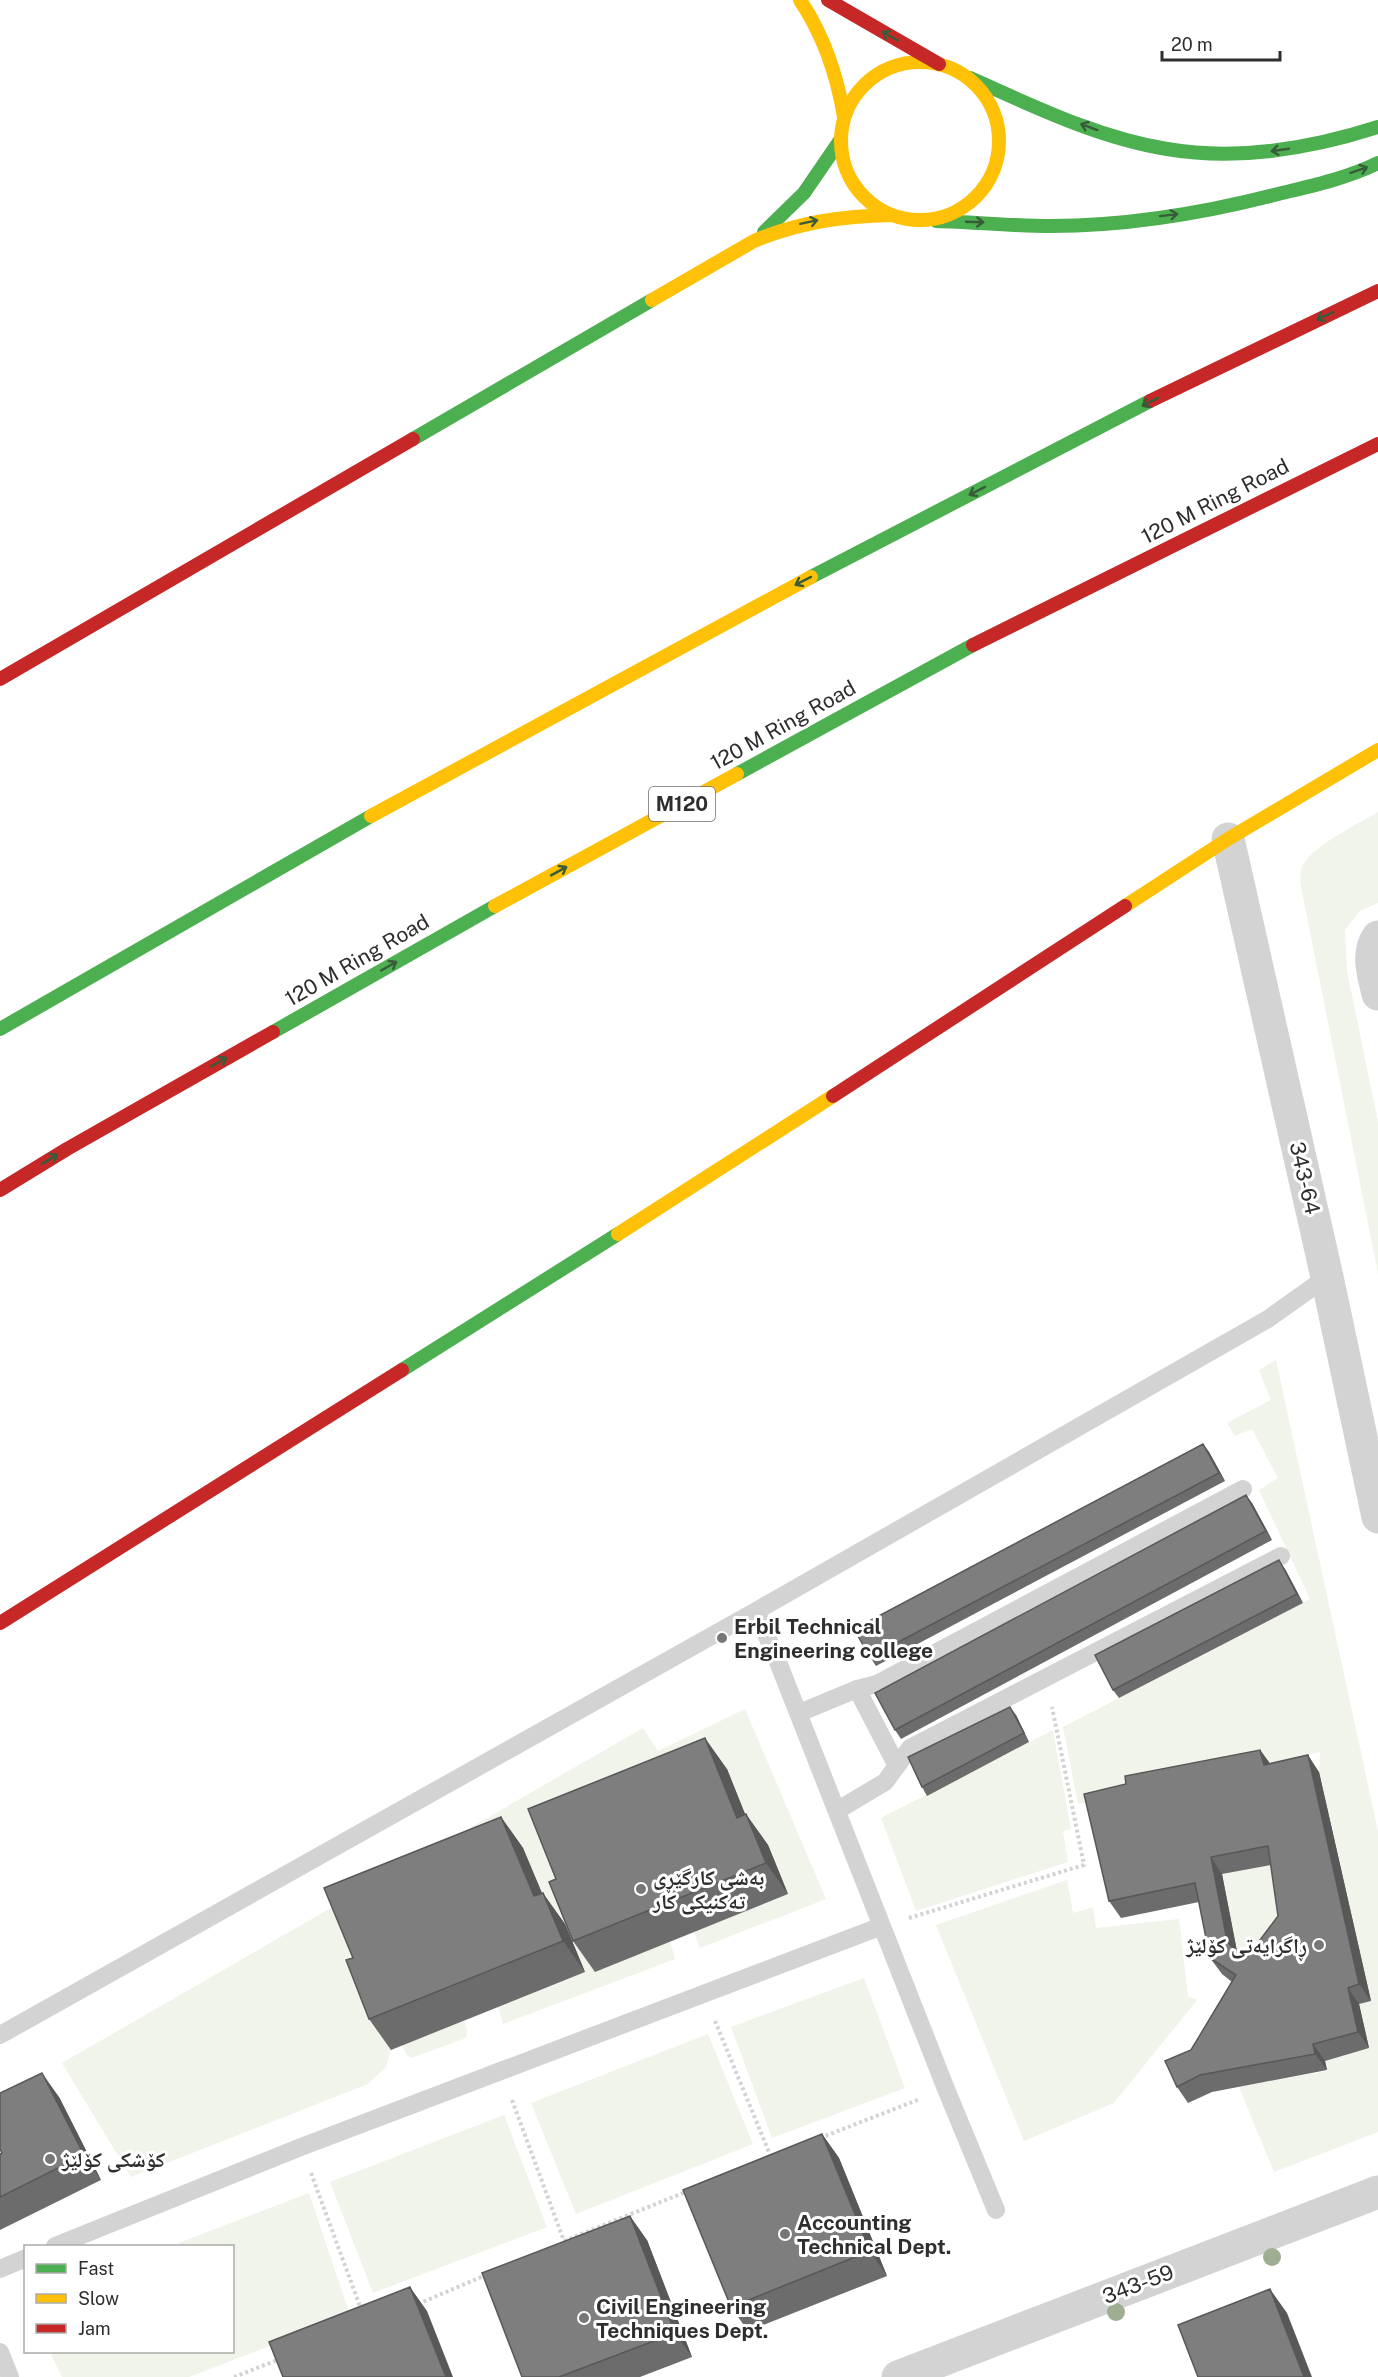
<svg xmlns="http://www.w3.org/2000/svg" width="1378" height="2377" font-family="'Public Sans','Noto Naskh Arabic',sans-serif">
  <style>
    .green { fill: #f0f4eb }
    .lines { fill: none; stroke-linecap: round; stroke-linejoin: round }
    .path { stroke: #d3d3d3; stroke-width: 4; stroke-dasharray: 3 3; stroke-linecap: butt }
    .lane { stroke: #d3d3d3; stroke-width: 18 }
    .street { stroke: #d3d3d3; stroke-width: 33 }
    .fast { stroke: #4caf50; stroke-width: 14 }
    .slow { stroke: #ffc107; stroke-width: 14 }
    .jam { stroke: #c62828; stroke-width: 14 }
    .tree { fill: #9fad93 }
    .wall { fill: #6c6c6c; fill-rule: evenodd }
    .shaded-wall { fill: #585858 }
    .building { fill: #7e7e7e; stroke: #585858; stroke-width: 1.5; fill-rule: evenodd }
    .oneway { stroke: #385b3a }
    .poi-dot { fill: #777; stroke: #fff; stroke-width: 2 }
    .labels { text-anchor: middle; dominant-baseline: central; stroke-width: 6; stroke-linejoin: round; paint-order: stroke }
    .shield { fill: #fff; stroke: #6d6d6d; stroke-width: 1.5 }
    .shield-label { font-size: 20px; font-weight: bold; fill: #2e2e2e }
    .street-label { font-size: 21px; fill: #2e2e2e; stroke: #fff }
    .poi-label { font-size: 21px; font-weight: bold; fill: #2e2e2e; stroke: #fff; text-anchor: start }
  </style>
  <rect width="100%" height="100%" fill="#fff"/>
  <!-- green -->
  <path class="green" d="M1378,812V903L1360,911L1345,930L1347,971L1378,1122V1274L1307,917C1305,903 1298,883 1301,870C1305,849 1360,823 1378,812Z
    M1276,1360L1378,1831V2132L1274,2172L1239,2087L1327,2071L1325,2061L1359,2004L1371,2000L1319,1772L1320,1752L1078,1804L1063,1727L1310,1599L1259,1490L1278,1478L1252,1429L1235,1436L1227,1423L1271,1400L1259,1370Z
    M745,1709L826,1899L700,1948L694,1932L595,1971L670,1941L675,1959L503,2024L498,2007L584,1972L556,1927L523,1848L368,1992L391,2050L386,2067L368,2084L131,2177L62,2063L643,1728L658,1751Z
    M1053,1730L1071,1829L1063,1831L1068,1862L916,1911L881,1818Z
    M1280,1863L1290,1933L1260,1972L1238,1957L1222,1874Z
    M1067,1880L1073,1913L1093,1907L1096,1928L1179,1919L1188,1996L1197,2000L1114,2103L1024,2141L936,1925Z
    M864,1978L905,2088L772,2138L731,2027Z
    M465,2021L467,2031L466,2038L411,2058L406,2054L402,2045Z
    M708,2034L753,2144L576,2214L531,2103Z
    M504,2115L547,2227L373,2293L330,2182Z
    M309,2193L350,2315L189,2377H62L50,2352H232V2246H171Z"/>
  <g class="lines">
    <!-- path -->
    <path class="path" d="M909,1918L1084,1865L1052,1707
      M715,2021L771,2157
      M512,2100L564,2241
      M820,2138L920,2099
      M311,2173L361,2309
      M564,2241L688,2191
      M418,2304L486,2275
      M234,2377L280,2359"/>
    <!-- lane -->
    <path class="lane" d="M756,1611L778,1662L946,2089L996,2210
      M857,1689L897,1766
      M799,1713L857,1689L877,1684L1243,1489
      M838,1810L885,1782L910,1748L1281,1556
      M0,2035L756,1611L1268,1319L1327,1277
      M55,2246L301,2147L882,1926
      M0,2269L26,2258
      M0,2352L10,2377"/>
    <!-- street -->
    <path class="street" d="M1228,839L1327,1277L1378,1517
      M1378,937C1366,954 1374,976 1378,994
      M898,2377L1378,2192"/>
    <!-- fast -->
    <path class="fast" d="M970,78C1033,106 1098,138 1167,149C1238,161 1310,149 1378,127
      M936,221C974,222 1012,226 1051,226C1129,226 1206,213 1282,193C1315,185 1347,178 1378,163
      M764,232L804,193L841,139
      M413,439L652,300
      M811,577L1150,401
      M737,774L973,645
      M0,1029L371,816
      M273,1032L495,906
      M402,1370L618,1234"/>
    <!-- slow -->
    <path class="slow" d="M800,0C824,36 837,74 844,117
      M841 141a79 79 0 1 1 158 0a79 79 0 1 1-158 0Z
      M652,300L754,241C799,222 843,216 892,215
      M371,816L811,577
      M495,906L737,774
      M1125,906L1228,839L1378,750
      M618,1234L833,1096"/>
    <!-- jam -->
    <path class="jam" d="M828,0L939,64
      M1150,401L1378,291
      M973,645L1378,444
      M0,679L413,439
      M833,1096L1125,906
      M0,1190L67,1149L273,1032
      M0,1623L402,1370"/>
  </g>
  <!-- trees -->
  <g class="tree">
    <circle cx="1272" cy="2257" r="9"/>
    <circle cx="1116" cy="2312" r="9"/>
  </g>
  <!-- wall -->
  <path class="wall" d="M1203,1444L1209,1452L1225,1481L876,1666L870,1657Z
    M1252,1503L1272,1540L901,1739L895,1730Z
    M1285,1569L1303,1603L1119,1698L1113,1690Z
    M1016,1715L1029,1742L927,1796L922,1787Z
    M1260,1750L1270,1764L1319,1772L1371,2001L1359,2004L1369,2048L1325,2061L1327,2070L1212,2092L1188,2103L1177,2087L1191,2050L1232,1982L1222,1974L1210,1958L1199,1902L1121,1918L1109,1901ZM1271,1865L1278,1916L1248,1956L1237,1951L1222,1874Z
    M727,1769L745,1814L768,1845L788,1894L595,1972L573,1941L556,1879Z
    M501,1817L523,1848L542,1893L565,1924L585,1972L391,2050L369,2019L353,1958Z
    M59,2097L101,2180L0,2230V2154Z
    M822,2134L839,2158L887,2276L748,2331L731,2307Z
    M647,2240L692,2357L640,2377H522Z"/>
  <!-- shaded-wall -->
  <path class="shaded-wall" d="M1203,1444L1209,1452L1225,1481L1219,1473Z
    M1246,1495L1252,1503L1272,1540L1266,1531Z
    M1279,1560L1285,1569L1303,1603L1297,1594Z
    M1010,1707L1016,1715L1029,1742L1024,1733Z
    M705,1738L727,1769L759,1849L737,1818Z
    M1260,1750L1272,1766L1264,1765Z
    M1308,1755L1319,1772L1371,2001L1359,1984Z
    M746,1814L768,1845L788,1894L766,1863Z
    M501,1817L523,1848L556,1927L534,1896Z
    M1211,1857L1222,1874L1238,1957L1227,1941Z
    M543,1893L565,1924L585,1972L563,1941Z
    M1348,1988L1359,2004L1369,2048L1358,2032Z
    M1313,2044L1325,2061L1327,2070L1315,2054Z
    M42,2073L59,2097L101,2180L84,2155Z
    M822,2134L839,2158L887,2276L870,2251Z
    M630,2216L647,2240L692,2357L675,2333Z
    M410,2287L427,2311L453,2377H446Z
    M1270,2289L1287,2313L1312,2377H1304Z"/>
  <!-- building -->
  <path class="building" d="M1203,1444L1219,1473L870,1657L854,1629Z
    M1246,1495L1266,1531L895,1730L875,1693Z
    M1279,1560L1297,1594L1113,1690L1095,1655Z
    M1010,1707L1024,1733L922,1787L908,1757Z
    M705,1738L737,1818L746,1814L766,1863L573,1941L549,1882L556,1879L528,1809Z
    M1260,1750L1264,1765L1308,1755L1359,1984L1348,1988L1358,2032L1313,2044L1315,2054L1200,2075L1177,2087L1165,2061L1191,2050L1236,1975L1210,1958L1195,1883L1109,1901L1084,1794L1126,1784L1125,1776ZM1268,1846L1278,1916L1248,1956L1234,1950L1227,1941L1211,1857Z
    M501,1817L534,1896L543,1893L563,1941L369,2019L346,1960L353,1958L324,1888Z
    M42,2073L84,2155L0,2197V2154L2,2153L0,2149V2093Z
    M822,2134L870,2251L731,2307L683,2190Z
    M630,2216L675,2333L559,2377H522L482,2273Z
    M410,2287L446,2377H283L269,2342Z
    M1270,2289L1304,2377H1198L1178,2325Z"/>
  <!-- one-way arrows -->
  <defs><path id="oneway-shaft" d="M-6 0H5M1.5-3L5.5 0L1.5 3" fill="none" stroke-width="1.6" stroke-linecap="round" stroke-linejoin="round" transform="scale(1.5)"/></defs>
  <g class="oneway">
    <use href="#oneway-shaft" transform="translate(890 36) rotate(-150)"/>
    <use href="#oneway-shaft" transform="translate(1089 127) rotate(-160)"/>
    <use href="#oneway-shaft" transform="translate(1280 150) rotate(172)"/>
    <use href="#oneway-shaft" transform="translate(1359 170) rotate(-19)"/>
    <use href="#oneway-shaft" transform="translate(1169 215) rotate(-7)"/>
    <use href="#oneway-shaft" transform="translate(809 222) rotate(-12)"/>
    <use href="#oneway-shaft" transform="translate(975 222) rotate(2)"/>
    <use href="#oneway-shaft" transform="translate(1325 316) rotate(155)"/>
    <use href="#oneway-shaft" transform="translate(1150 402) rotate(153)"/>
    <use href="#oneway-shaft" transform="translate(977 491) rotate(153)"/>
    <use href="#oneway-shaft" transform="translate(803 581) rotate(153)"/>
    <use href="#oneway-shaft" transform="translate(559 871) rotate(-29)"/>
    <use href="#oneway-shaft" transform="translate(389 966) rotate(-30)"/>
    <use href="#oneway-shaft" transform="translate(219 1062) rotate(-30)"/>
    <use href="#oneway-shaft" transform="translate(50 1159) rotate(-31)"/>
  </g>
  <!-- markers -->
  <g class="poi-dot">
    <circle cx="722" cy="1638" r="6"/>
    <circle cx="641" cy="1889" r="6"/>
    <circle cx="1319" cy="1945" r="6"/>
    <circle cx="50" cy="2159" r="6"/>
    <circle cx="785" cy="2234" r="6"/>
    <circle cx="584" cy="2318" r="6"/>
  </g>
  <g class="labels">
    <!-- shield labels -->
    <rect class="shield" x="649" y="787" width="66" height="34" rx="4.5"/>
    <g class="shield-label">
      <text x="682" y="804">M120</text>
    </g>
    <!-- street labels -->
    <g class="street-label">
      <text transform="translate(1215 501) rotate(-27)">120 M Ring Road</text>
      <text transform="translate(783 725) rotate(-29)">120 M Ring Road</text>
      <text transform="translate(357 960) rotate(-30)">120 M Ring Road</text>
      <text transform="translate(1305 1178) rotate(77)">343-64</text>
      <text transform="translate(1138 2284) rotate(-21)">343-59</text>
    </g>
    <!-- poi labels -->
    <g class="poi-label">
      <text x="734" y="1626">Erbil Technical<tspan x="734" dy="24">Engineering college</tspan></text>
      <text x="653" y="1877">بەشی کارگێڕی<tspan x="653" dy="24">تەکنیکی کار</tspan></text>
      <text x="1307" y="1945" text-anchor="end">ڕاگرایەتی کۆلێژ</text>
      <text x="62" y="2159">کۆشکی کۆلێژ</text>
      <text x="797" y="2222">Accounting<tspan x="797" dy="24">Technical Dept.</tspan></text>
      <text x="596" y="2306">Civil Engineering<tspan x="596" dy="24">Techniques Dept.</tspan></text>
    </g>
  </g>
  <!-- legend -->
  <rect x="24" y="2245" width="210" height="108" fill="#ffffff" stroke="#ababab" stroke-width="1.5"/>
  <rect x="36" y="2264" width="30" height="9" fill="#4caf50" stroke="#ababab" stroke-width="1.5"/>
  <text x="78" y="2275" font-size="18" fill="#2e2e2e">Fast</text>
  <rect x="36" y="2294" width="30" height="9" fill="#ffc107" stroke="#ababab" stroke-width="1.5"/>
  <text x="78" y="2305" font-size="18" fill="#2e2e2e">Slow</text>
  <rect x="36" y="2324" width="30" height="9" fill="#c62828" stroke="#ababab" stroke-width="1.5"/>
  <text x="78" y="2335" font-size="18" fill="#2e2e2e">Jam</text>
  <!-- scale -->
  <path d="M1162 51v9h118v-9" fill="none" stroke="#2e2e2e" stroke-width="3"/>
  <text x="1171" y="51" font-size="18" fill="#2e2e2e" stroke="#ffffff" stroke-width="4.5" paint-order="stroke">20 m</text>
</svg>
